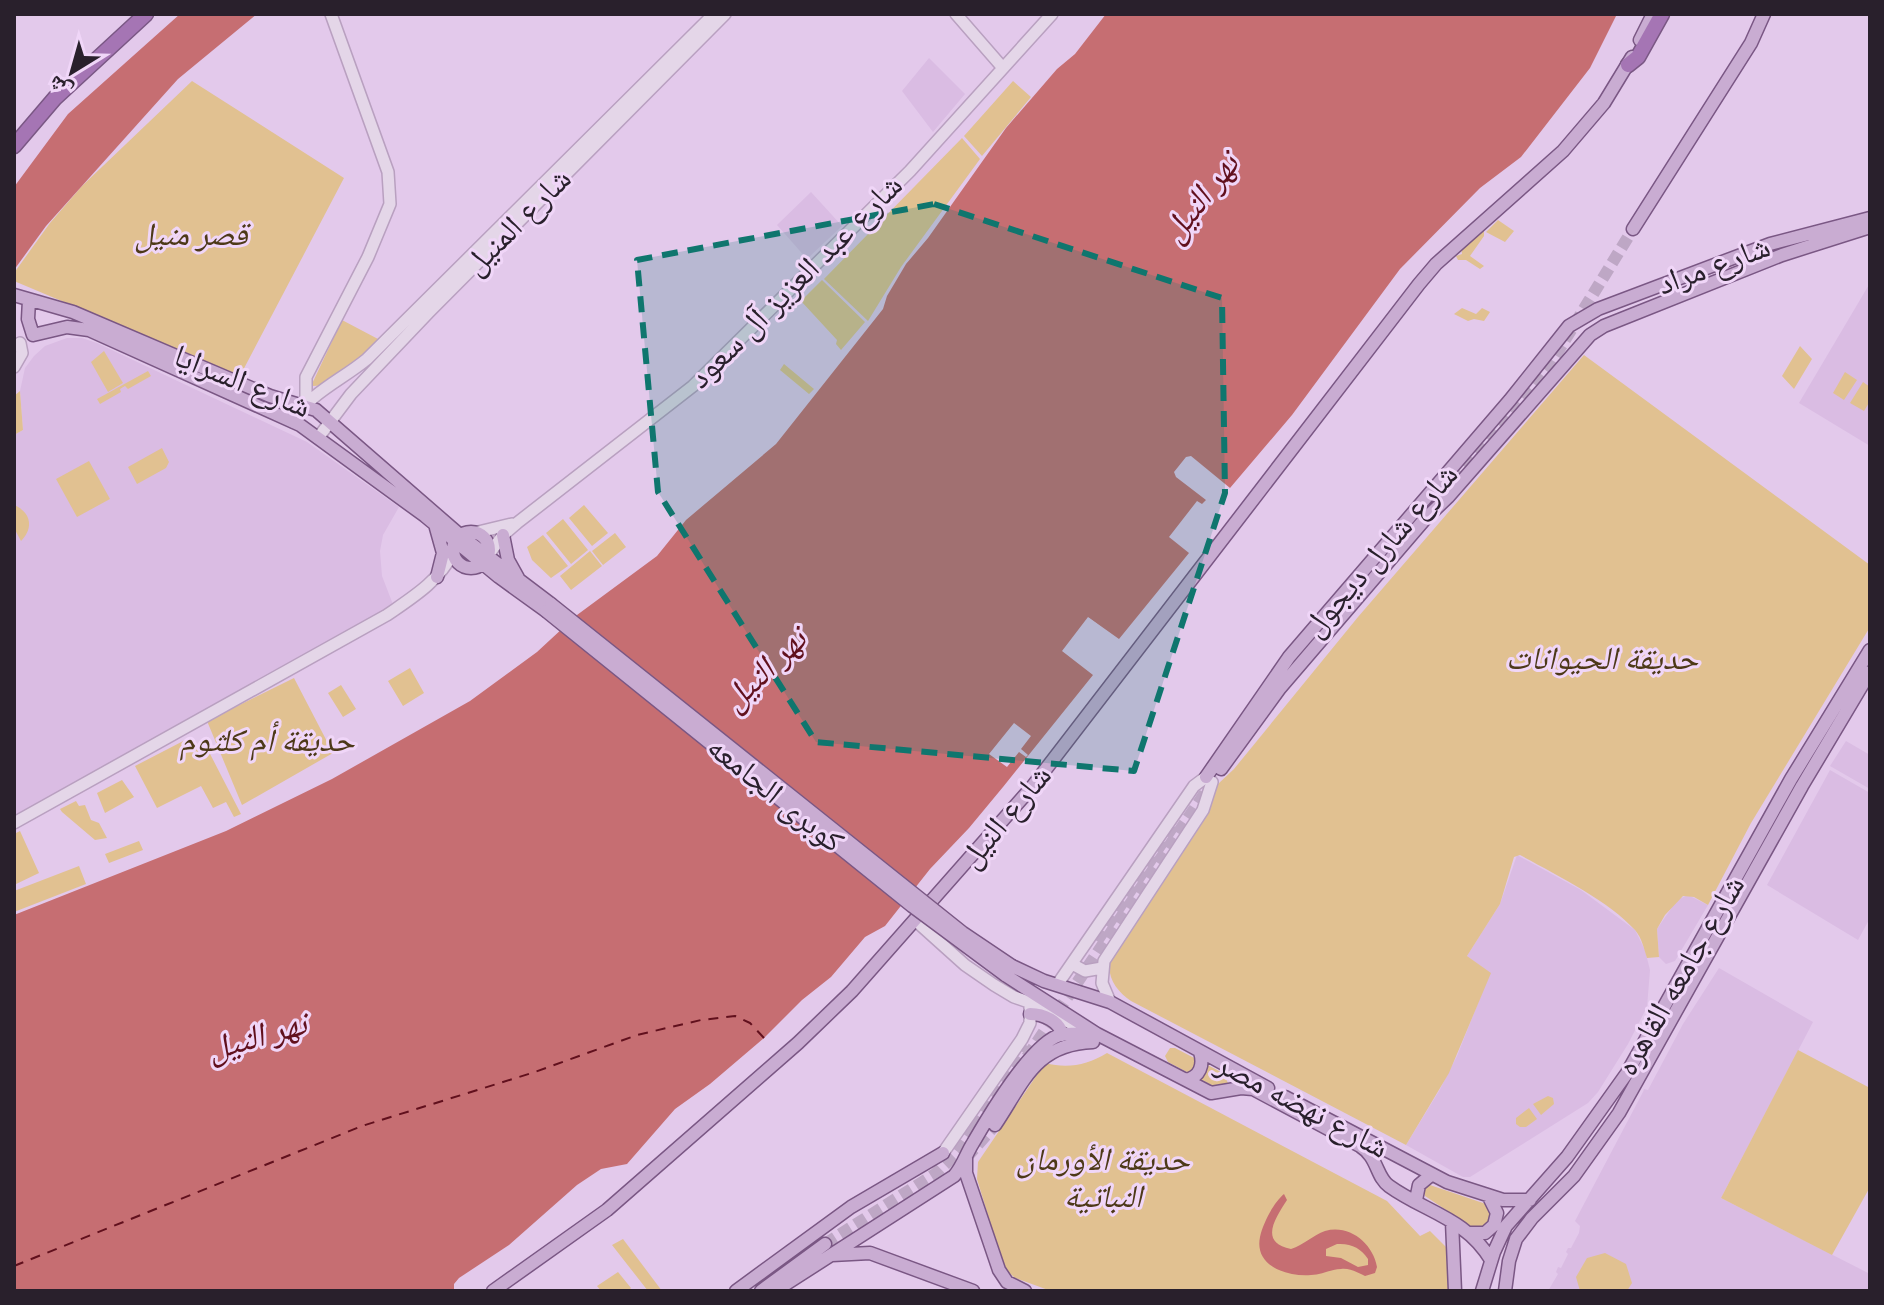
<svg xmlns="http://www.w3.org/2000/svg" width="1884" height="1305" font-family="Spectral,'Noto Naskh Arabic',serif">
  <style>
    .built { fill: #dabce3 }
    .green { fill: #e1c191 }
    .water { fill: #c66e72; fill-rule: evenodd }
    .pier { fill: #e3c9eb }
    .lines { fill: none; stroke-linecap: round; stroke-linejoin: round }
    .ferry { stroke: #61101d; stroke-width: 2; stroke-dasharray: 10 8; stroke-linecap: butt }
    .primary-tunnel { stroke: #bea7c5; stroke-width: 12; stroke-dasharray: 12 6; stroke-linecap: butt }
    .secondary-casing { stroke: #b9a0c0; stroke-width: 14 }
    .primary-casing { stroke: #7a5784; stroke-width: 15 }
    .highway-casing { stroke: #7a5784; stroke-width: 17 }
    .secondary { stroke: #e4d6e8; stroke-width: 11 }
    .primary { stroke: #c9acd2; stroke-width: 12 }
    .highway { stroke: #a575b4; stroke-width: 14 }
    .primary-bridge-casing { stroke: #7a5784; stroke-width: 15; stroke-linecap: butt }
    .primary-bridge { stroke: #c9acd2; stroke-width: 12 }
    .marked { fill: #0f766e; fill-opacity: 0.2; stroke: #0f766e; stroke-width: 6; stroke-dasharray: 16 10; stroke-linejoin: round }
    .labels { text-anchor: middle; dominant-baseline: central; stroke-width: 6; stroke-linejoin: round; paint-order: stroke }
    .street-label { font-size: 32px; fill: #29202c; stroke: #f0d6f8 }
    .park-label { font-size: 32px; font-style: italic; fill: #4d3918; stroke: #f0d6f8 }
    .water-label { font-size: 34px; font-style: italic; fill: #61101d; stroke: #f0d6f8 }
  </style>
  <rect width="100%" height="100%" fill="#e3c9eb"/>
  <!-- built -->
  <path class="built" d="M929,58L965,94L933,132L902,91Z
    M811,192L842,226L807,259L777,225Z
    M1870,283V446L1799,403Z
    M67,338H82L97,343L307,442L399,507L383,535L380,551L382,576L394,607L14,817V435L23,430L20,391L25,368L34,356L45,346Z
    M1846,741L1870,755V789L1830,766Z
    M1830,770L1870,793V918L1858,940L1767,885Z
    M1517,855L1581,890L1635,930L1645,950L1650,970L1647,1007L1628,1044L1598,1092L1588,1103L1470,1177H1463L1406,1145L1439,1091L1457,1056L1490,973L1467,956L1500,904Z
    M1688,895L1708,905L1675,961L1666,964L1659,957L1657,929L1677,900Z
    M1719,968L1813,1022L1721,1198L1870,1274V1291H1548L1558,1274L1556,1272L1558,1267L1561,1268L1568,1254L1566,1252L1568,1248H1571L1579,1233L1580,1226L1575,1221L1643,1092L1644,1089L1648,1090L1683,1024Z"/>
  <!-- green -->
  <path class="green" d="M192,81L344,178L240,376L14,281V273L50,223L82,186Z
    M1013,81L1031,97L982,156L964,136Z
    M962,138L980,159L901,267L868,321L824,279Z
    M1498,220L1514,231L1505,242L1486,232Z
    M1484,229V236L1470,256L1484,266L1480,269L1466,260H1458L1456,256L1462,254L1461,248Z
    M822,280L865,322L841,350L836,344L837,340L801,301Z
    M1462,308L1476,314L1482,308L1490,312L1484,321L1474,319L1468,321L1454,314Z
    M342,320L378,339C363,358 337,387 311,386Z
    M1800,346L1812,359L1794,389L1782,376Z
    M104,351L123,383L108,392L91,362Z
    M1584,355L1870,565V627L1751,823L1708,905L1694,897L1683,896L1665,915L1657,929L1659,957L1647,958C1644,949 1642,938 1635,930C1609,901 1555,874 1520,855L1514,857L1500,904L1467,956L1491,973L1449,1073L1406,1145L1131,1001C1116,991 1105,975 1111,957L1192,837L1204,817L1218,784L1234,769L1358,617Z
    M784,364L814,389L809,394L780,370Z
    M148,371L151,376L128,389L125,386L120,389L121,392L100,404L97,399Z
    M1845,372L1857,380L1844,400L1833,393Z
    M1863,382L1870,387V401L1864,411L1850,403Z
    M20,391L23,430L14,435V396Z
    M162,448L169,462L166,468L137,484L128,467Z
    M89,461L110,499L77,517L56,479Z
    M14,505C31,512 34,528 21,541L14,528Z
    M584,505L608,533L592,546L569,518Z
    M563,519L588,550L571,564L546,533Z
    M615,533L626,547L603,565L592,551Z
    M543,535L568,566L551,578L532,560L527,547Z
    M590,551L602,566L571,590L560,576Z
    M410,668L424,693L403,706L388,681Z
    M294,678L333,753L242,805L207,721Z
    M341,685L356,709L343,717L328,693Z
    M191,737L200,754L208,750L241,814L234,817L226,802L213,808L201,786L157,808L135,766Z
    M122,780L134,797L105,813L97,793Z
    M76,801L79,806L85,805L91,820L99,823L107,838L95,840L62,812L60,809Z
    M20,831L39,873L14,885V834Z
    M139,841L143,850L109,863L105,854Z
    M79,866L86,884L14,912V891Z
    M1170,1048H1175L1223,1073L1228,1083L1225,1088L1219,1089L1168,1062L1165,1056Z
    M1798,1050L1870,1088V1187L1832,1255L1721,1198Z
    M1107,1053L1387,1201L1420,1236L1430,1231L1447,1248L1448,1291H1051L1015,1278L1004,1268L977,1179L978,1162L1045,1063C1068,1069 1087,1065 1107,1053Z
    M1548,1096L1553,1098L1554,1104L1541,1115L1533,1104Z
    M1529,1108L1537,1119L1526,1127H1520L1516,1124V1118Z
    M1427,1184L1486,1204L1493,1215L1484,1229L1473,1228L1425,1196L1422,1189Z
    M623,1239L662,1291H648L612,1245Z
    M1605,1253L1626,1264L1632,1283L1627,1291H1580L1576,1277L1587,1258Z
    M618,1272L631,1288L628,1291H601L597,1286Z"/>
  <!-- water -->
  <path class="water" d="M180,14H257L178,79L46,226L14,270V187L68,114Z
    M1106,14H1617L1590,68L1521,157L1480,188L1400,269L1292,415L1230,488L1191,456L1186,457L1174,472L1176,477L1206,500L1202,504L1197,501L1169,537L1189,553L1119,639L1088,617L1062,651L1093,675L1003,787L969,828L930,869L885,926L865,937L831,977L802,1000L764,1038L710,1084L675,1109L627,1164L601,1169L577,1185L509,1245L459,1278L454,1284V1291H14V915L226,831L332,779L470,701L537,652L577,615L657,556L686,520L776,444L883,309L887,296L906,264L928,238L1006,128L1057,69L1075,54Z
    M1284,1194L1287,1200C1276,1217 1258,1243 1291,1249C1304,1245 1313,1235 1325,1231C1350,1224 1373,1244 1377,1267L1375,1273L1365,1276C1357,1272 1350,1268 1341,1269C1331,1269 1321,1275 1311,1275C1287,1277 1254,1266 1260,1237C1263,1223 1274,1202 1284,1194ZM1337,1244C1351,1243 1361,1248 1368,1259V1265L1358,1267L1341,1258L1326,1256V1249Z"/>
  <!-- pier -->
  <path class="pier" d="M1089,618L1113,636L1111,638L1089,622L1068,650L1089,667L1087,669L1063,651Z
    M1014,723L1031,736L1021,749L1028,755L1026,757L1019,752L1007,767L989,754Z"/>
  <g class="lines">
    <!-- ferry -->
    <path class="ferry" d="M14,1266L362,1126L535,1072L637,1035L701,1020L735,1016L750,1023L764,1038"/>
    <!-- primary-tunnel -->
    <path class="primary-tunnel" d="M1431,509L1549,366L1633,229
      M1097,941L1175,823
      M1027,1057L1209,787
      M970,1125L1026,1045
      M966,1158L995,1125
      M825,1244L935,1174L958,1152L981,1120"/>
    <defs>
      <path id="secondary" d="M956,14L1003,68
        M14,367L22,353L20,343
        M306,403V377L368,257L390,204L388,172L331,14
        M293,422C309,393 342,380 367,359L714,14
        M318,438L351,394L429,312L725,14
        M474,533L512,524
        M489,554L503,535L517,523L693,386L910,171L1052,14
        M14,823L387,615C413,597 438,582 453,553
        M916,921L965,965L994,985L1014,997L1037,1005L1081,1029
        M1072,964L1085,971L1102,968
        M1057,985L1194,786L1206,777
        M1110,1002L1102,983L1104,961L1203,810L1212,782
        M943,1153L1022,1039L1030,1023V1007"/>
      <path id="primary" d="M1640,40L1653,14
        M1633,229L1751,43L1764,14
        M14,295L73,312L270,396L316,410L461,536L551,604
        M29,300L28,319L33,335L67,327L89,330L300,425L425,516L499,577L546,611
        M436,528L443,553L437,577
        M453 550a18 18 0 1 1 36 0a18 18 0 1 1-36 0Z
        M503,535L508,560L518,578
        M1221,769L1280,688L1425,519L1448,497L1590,335L1604,326L1782,255L1870,227
        M1206,777L1289,657L1510,400L1569,326L1598,309L1770,244L1870,218
        M1012,966L1044,981L1110,1002L1268,1088
        M1005,975L1097,1034L1211,1093L1241,1088L1253,1089L1360,1146C1378,1157 1376,1177 1389,1186C1425,1212 1466,1218 1491,1260
        M1030,1014C1043,1014 1060,1021 1062,1035
        M1186,1080C1200,1077 1204,1065 1200,1052
        M1285,1097L1447,1182L1503,1200H1530
        M995,1125C1024,1082 1035,1044 1093,1042
        M966,1158V1173L999,1270L1007,1282L1025,1291
        M1416,1200L1419,1185L1431,1175
        M1452,1222L1455,1291
        M1469,1233H1485L1494,1225L1497,1213L1489,1197
        M832,1255L870,1253L973,1291
        M493,1291L607,1210L798,1043L852,991L1032,787L1419,284L1436,264L1563,151L1604,103L1632,57
        M736,1291L851,1207L943,1153
        M761,1291L825,1244
        M775,1291L954,1176C963,1166 966,1154 973,1143C988,1117 1032,1043 1060,1035C1071,1032 1086,1034 1097,1034
        M1482,1291L1494,1252L1506,1226L1567,1157L1627,1073L1791,779L1870,650
        M1505,1291L1509,1261L1516,1239L1532,1218L1574,1176L1619,1113L1802,786L1870,672"/>
      <path id="highway" d="M1628,65L1638,57L1662,14
        M14,146L55,98L146,14"/>
    </defs>
    <!-- secondary casing -->
    <use href="#secondary" class="secondary-casing"/>
    <!-- primary casing -->
    <use href="#primary" class="primary-casing"/>
    <!-- highway casing -->
    <use href="#highway" class="highway-casing"/>
    <!-- secondary -->
    <use href="#secondary" class="secondary"/>
    <!-- primary -->
    <use href="#primary" class="primary"/>
    <!-- highway -->
    <use href="#highway" class="highway"/>
    <defs>
      <path id="primary-bridge" d="M551,604L963,933L1012,966
        M546,611L912,906L1005,975"/>
    </defs>
    <!-- primary-bridge casing -->
    <use href="#primary-bridge" class="primary-bridge-casing"/>
    <!-- primary-bridge -->
    <use href="#primary-bridge" class="primary-bridge"/>
  </g>
  <!-- marked area -->
  <path class="marked" d="M934,204L1222,298L1225,493L1134,771L816,742L658,492L637,260Z"/>
  <g class="labels">
    <!-- street labels -->
    <g class="street-label">
      <text transform="translate(518 222) rotate(-45)">شارع المنيل</text>
      <text transform="translate(1714 266) rotate(-20)">شارع مراد</text>
      <text transform="translate(796 282) rotate(-45)">شارع عبد العزيز آل سعود</text>
      <text transform="translate(242 382) rotate(22)">شارع السرايا</text>
      <text transform="translate(1381 551) rotate(-49)">شارع شارل ديجول</text>
      <text transform="translate(775 795) rotate(39)">كوبرى الجامعه</text>
      <text transform="translate(1006 817) rotate(-50)">شارع النيل</text>
      <text transform="translate(1681 976) rotate(-60)">شارع جامعه القاهره</text>
      <text transform="translate(1302 1106) rotate(28)">شارع نهضه مصر</text>
    </g>
    <!-- park labels -->
    <g class="park-label">
      <text x="191" y="235">قصر منيل</text>
      <text x="1602" y="659">حديقة الحيوانات</text>
      <text x="267" y="741">حديقة أم كلثوم</text>
      <text x="1103" y="1160">حديقة الأورمان<tspan x="1103" dy="37">النباتية</tspan></text>
    </g>
    <!-- water labels -->
    <g class="water-label">
      <text transform="translate(1201 198) rotate(-52)">نهر النيل</text>
      <text transform="translate(765 670) rotate(-44)">نهر النيل</text>
      <text transform="translate(257 1037) rotate(-16)">نهر النيل</text>
    </g>
  </g>
  <!-- border -->
  <rect width="1884" height="1305" fill="none" stroke="#29202c" stroke-width="32"/>
  <!-- north arrow -->
  <g transform="translate(72 72) rotate(217)" stroke="#f0d6f8" stroke-width="6" paint-order="stroke">
  <path d="M0-6L14 30L0 20L-14 30Z" fill="#29202c"/>
  <text y="-12" font-size="22" font-weight="bold" text-anchor="middle" fill="#29202c">ش</text>
  </g>
</svg>
